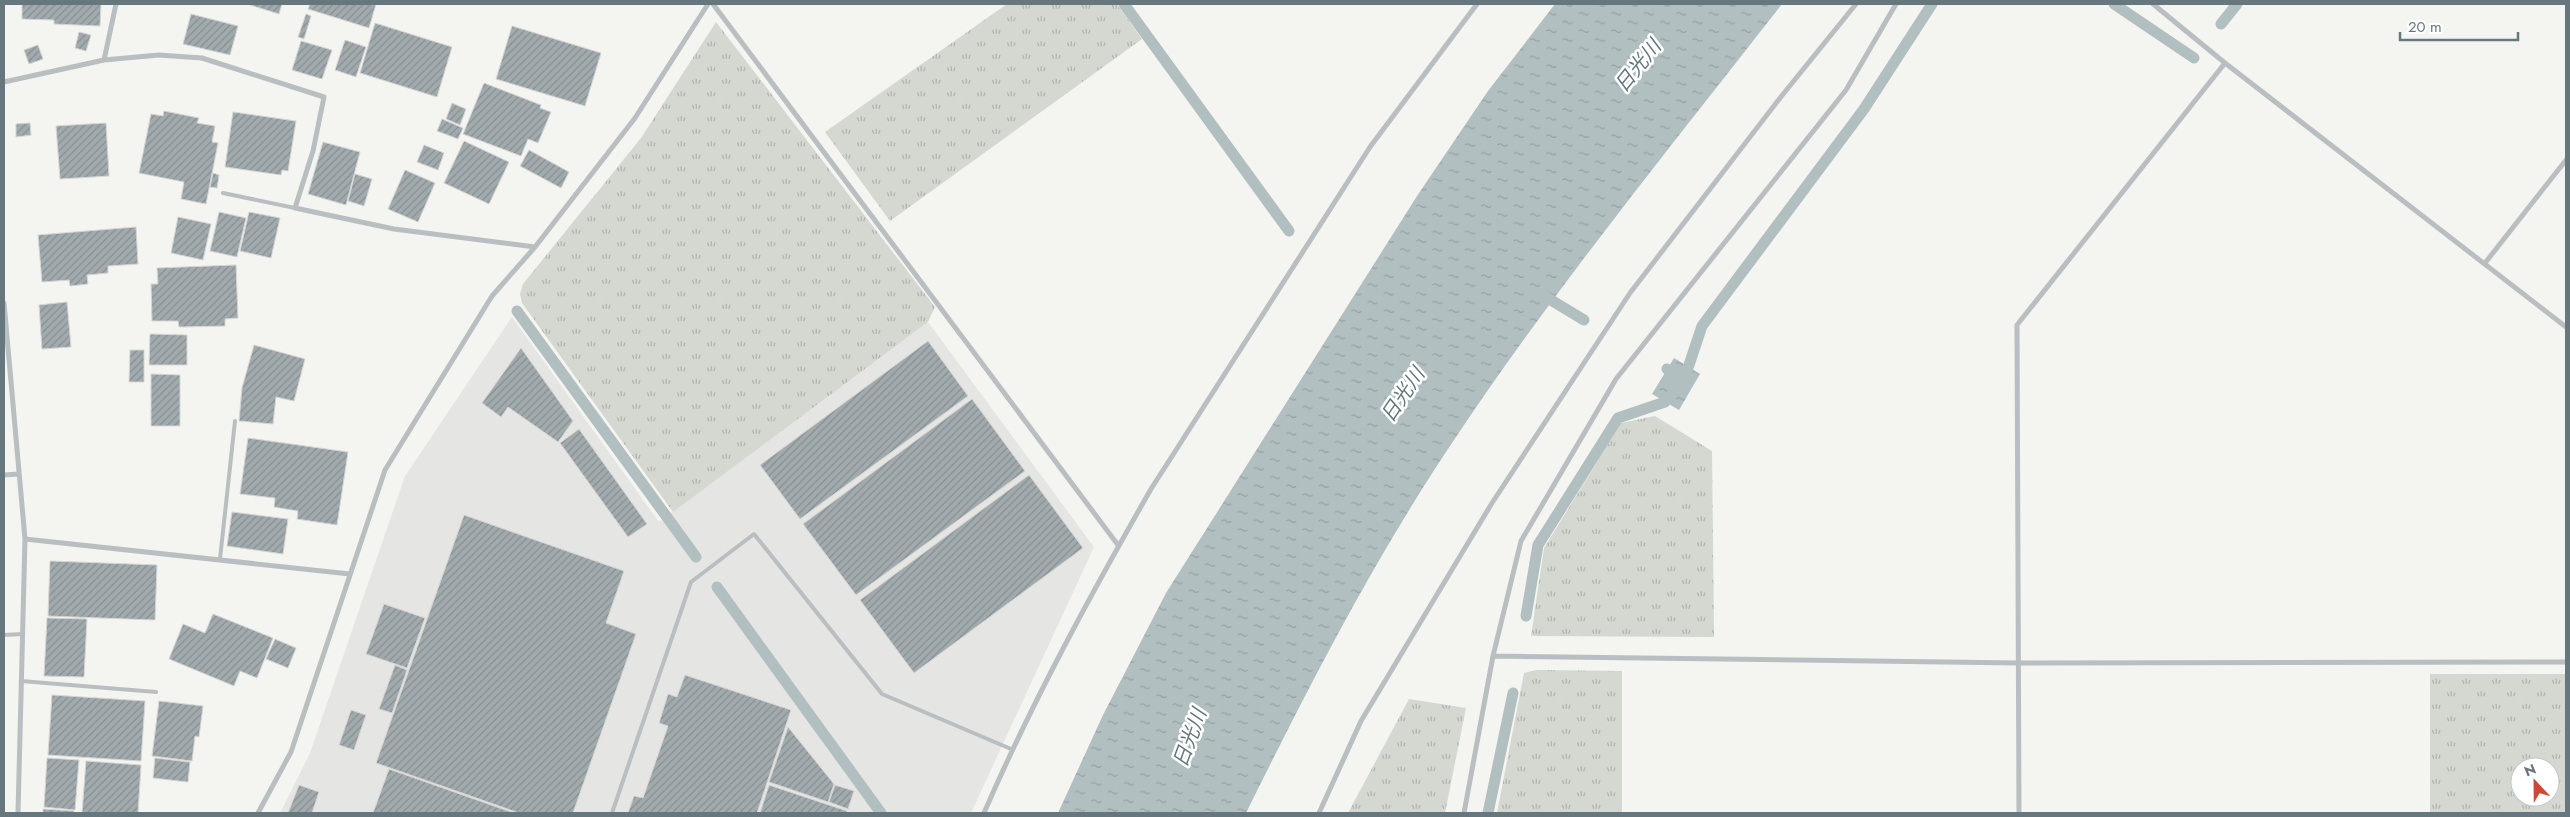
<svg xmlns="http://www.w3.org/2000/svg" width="2570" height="817" font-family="Jost,'Noto Sans JP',sans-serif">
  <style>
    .built { fill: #e5e5e4 }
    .grass { fill: url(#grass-tufts); fill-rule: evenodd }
    .water { fill: url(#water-ripples) }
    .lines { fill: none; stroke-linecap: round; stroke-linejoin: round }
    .stream { stroke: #b2bfc1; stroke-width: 11 }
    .building { fill: url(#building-hatch); stroke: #d5d5d3 }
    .lane { stroke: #b9bec0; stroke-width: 4 }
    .street { stroke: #b9bec0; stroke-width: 5 }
    .labels { text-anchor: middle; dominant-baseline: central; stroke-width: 5; stroke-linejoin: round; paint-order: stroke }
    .water-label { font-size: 20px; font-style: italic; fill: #63787b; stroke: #fff }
  </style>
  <defs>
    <pattern id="grass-tufts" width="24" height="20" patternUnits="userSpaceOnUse" patternTransform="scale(1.25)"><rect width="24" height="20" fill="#d4d8d0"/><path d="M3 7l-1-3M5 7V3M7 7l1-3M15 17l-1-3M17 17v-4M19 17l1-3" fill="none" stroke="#b0b4ae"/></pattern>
    <pattern id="water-ripples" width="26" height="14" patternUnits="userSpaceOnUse" patternTransform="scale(1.25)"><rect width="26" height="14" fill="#b2bfc1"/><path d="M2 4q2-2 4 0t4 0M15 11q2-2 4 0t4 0" fill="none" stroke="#95a0a2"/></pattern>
    <pattern id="building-hatch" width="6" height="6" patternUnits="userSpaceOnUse" patternTransform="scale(1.25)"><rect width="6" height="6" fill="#a1aaad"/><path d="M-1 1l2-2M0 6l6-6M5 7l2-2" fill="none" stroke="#878f92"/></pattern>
  </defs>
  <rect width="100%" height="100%" fill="#f4f4f1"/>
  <!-- built -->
  <path class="built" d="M512,317L659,522L928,322L1094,547L971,813H280L310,753L405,476Z"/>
  <!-- grass -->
  <path class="grass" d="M1007,4H1117L1142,39L890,221L825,132Z
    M716,22L935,307L928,322L673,512L522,303L520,294L523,284L641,138Z
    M1655,416L1712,451L1714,637L1531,636L1544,548L1621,423Z
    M1536,670L1622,671V813H1497L1524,673Z
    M2430,674H2566V813H2430ZM2520,767H2550V797H2520Z
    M1409,699L1466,708L1445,813H1348Z"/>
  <!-- water -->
  <path class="water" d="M1555,4H1782C1669,149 1552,292 1450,446C1372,563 1308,688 1246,813H1058L1103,715L1166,593L1417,196L1488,91Z
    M1674,358L1700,374L1679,410L1652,394Z"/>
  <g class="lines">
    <!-- stream -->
    <path class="stream" d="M1124,4L1289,231
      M2114,4L2194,58
      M2221,24L2237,4
      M1541,294L1584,320
      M517,311L696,557
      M1667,369L1684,380L1702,326L1864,109L1932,4
      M717,587L881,813
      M1526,616L1538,545L1618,418L1665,402L1675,390
      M1488,813L1513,693"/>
  </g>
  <!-- building -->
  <path class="building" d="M22,4H101L100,26L54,24V20L22,19Z
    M247,4H282L279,14Z
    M310,4H376L369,28L308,9Z
    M191,14L238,26L230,55L183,44Z
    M306,14L311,16L304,39L298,37Z
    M375,23L452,47L437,97L360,73Z
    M512,26L601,53L585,106L496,79Z
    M79,32L91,35L86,51L75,48Z
    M345,40L366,47L356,77L335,70Z
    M301,41L332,50L322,79L292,70Z
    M38,45L43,59L29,64L24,50Z
    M484,83L541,105L540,108L551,112L538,143L528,139L521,156L463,134Z
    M452,103L466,109L460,125L446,119Z
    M164,111L199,118L197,123L215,126L212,142L218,143L206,204L181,199L184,182L139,173L151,114L163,116Z
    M233,112L296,121L288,171L282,170L281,175L225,167Z
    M442,119L463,128L458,139L437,131Z
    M30,123L31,135L16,137V124Z
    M106,123L109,176L60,179L56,126Z
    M464,141L509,162L489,204L444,183Z
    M323,142L360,152L346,205L308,194Z
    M424,145L444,153L438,170L417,162Z
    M529,150L569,172L561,188L520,166Z
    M405,170L435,183L418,222L388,209Z
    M213,173L219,175L217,188L210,187Z
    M355,174L372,179L364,206L348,201Z
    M219,212L246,218L237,257L210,251Z
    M249,212L280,218L271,258L240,251Z
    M178,217L211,224L203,260L171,253Z
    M136,227L138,264L108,266V273L87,275L88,284L70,286L69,280L42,282L38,235Z
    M236,265L238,318L225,319V326L179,327L178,321H152L151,284H158L157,268Z
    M67,302L71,347L42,349L39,305Z
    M150,334L187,335V365H149Z
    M928,341L968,396L800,519L760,465Z
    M254,345L305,359L294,401L276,397L273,424L239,421L242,388Z
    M521,348L573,421L558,442L508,407L501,417L482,403Z
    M130,350H144V382H129Z
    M151,374L180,375V426H151Z
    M972,399L1025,471L856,595L803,524Z
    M579,429L647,524L628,537L560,443Z
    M248,438L348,452L337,525L297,519L298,511L274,507L275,498L240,494Z
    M1029,475L1083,548L914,673L860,600Z
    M232,512L288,519L283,554L227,546Z
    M464,515L624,571L606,623L636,634L573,813H519L376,763Z
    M50,561L157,565L155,620L48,616Z
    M384,604L425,618L407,668L366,654Z
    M213,614L273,638L257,678L240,671L234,686L169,659L183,624L205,633Z
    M47,618L87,619L84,677L44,676Z
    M275,639L296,648L288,668L266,659Z
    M395,665L407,670L392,713L379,709Z
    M685,675L791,710L757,813H628L634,796L643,798L668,726L659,723L668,694L677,697Z
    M52,695L145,701L141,761L48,755Z
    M159,701L203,706L199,737L195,736L192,761L152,756Z
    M351,710L366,715L354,750L339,745Z
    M788,727L834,784L828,802L769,782Z
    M47,758L79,760L75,810L44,807Z
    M155,758L190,762L188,782L153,778Z
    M86,761L141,765L138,813H82Z
    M389,769L514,813H373Z
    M299,785L319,792L312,813H288Z
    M769,785L847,811L846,813H760Z
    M835,785L854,791L848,809L829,802Z
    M43,809L74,811V813H43Z"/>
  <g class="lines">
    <!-- lane -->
    <path class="lane" d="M223,193L295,208
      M220,559L235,421
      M4,635L23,634
      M21,681L156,692
      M612,813L691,582L754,534L882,694L1011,749"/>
    <!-- street -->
    <path class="street" d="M713,4L1118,545
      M2153,4L2225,63L2566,327
      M104,60L116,4
      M4,82L104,60L159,55L202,58L324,97L313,151L295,208L394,229L535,247
      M2485,263L2566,160
      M4,303L25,539L18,813
      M4,475L19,474
      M25,539L350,574
      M1493,656L2019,663L2566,662
      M258,813L291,752L385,470L492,296L535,247L635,118L708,4
      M984,813C1032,702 1091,594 1151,489L1370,147L1477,4
      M1319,813L1361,721L1492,503L1630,293L1780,98L1856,4
      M1464,813L1493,656L1521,541L1616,379L1846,90L1896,4
      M2019,813L2017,325L2225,63"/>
  </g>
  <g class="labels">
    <!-- water labels -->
    <g class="water-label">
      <text transform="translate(1638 66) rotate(-51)">日光川</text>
      <text transform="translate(1403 395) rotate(-56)">日光川</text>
      <text transform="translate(1190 738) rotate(-70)">日光川</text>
    </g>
  </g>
  <!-- border -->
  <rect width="2570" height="817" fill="none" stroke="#67777e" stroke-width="10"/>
  <!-- north arrow -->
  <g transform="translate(2535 782) rotate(338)"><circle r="24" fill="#ffffff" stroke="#c2c9cb"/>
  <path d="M0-4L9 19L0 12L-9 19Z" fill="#ce4737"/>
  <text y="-8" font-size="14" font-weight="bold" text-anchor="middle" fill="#67777e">N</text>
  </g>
  <!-- scale -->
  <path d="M2400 32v8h118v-8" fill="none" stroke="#67777e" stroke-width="2.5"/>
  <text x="2408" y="32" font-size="15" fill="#67777e" stroke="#ffffff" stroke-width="4" paint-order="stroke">20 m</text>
</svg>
